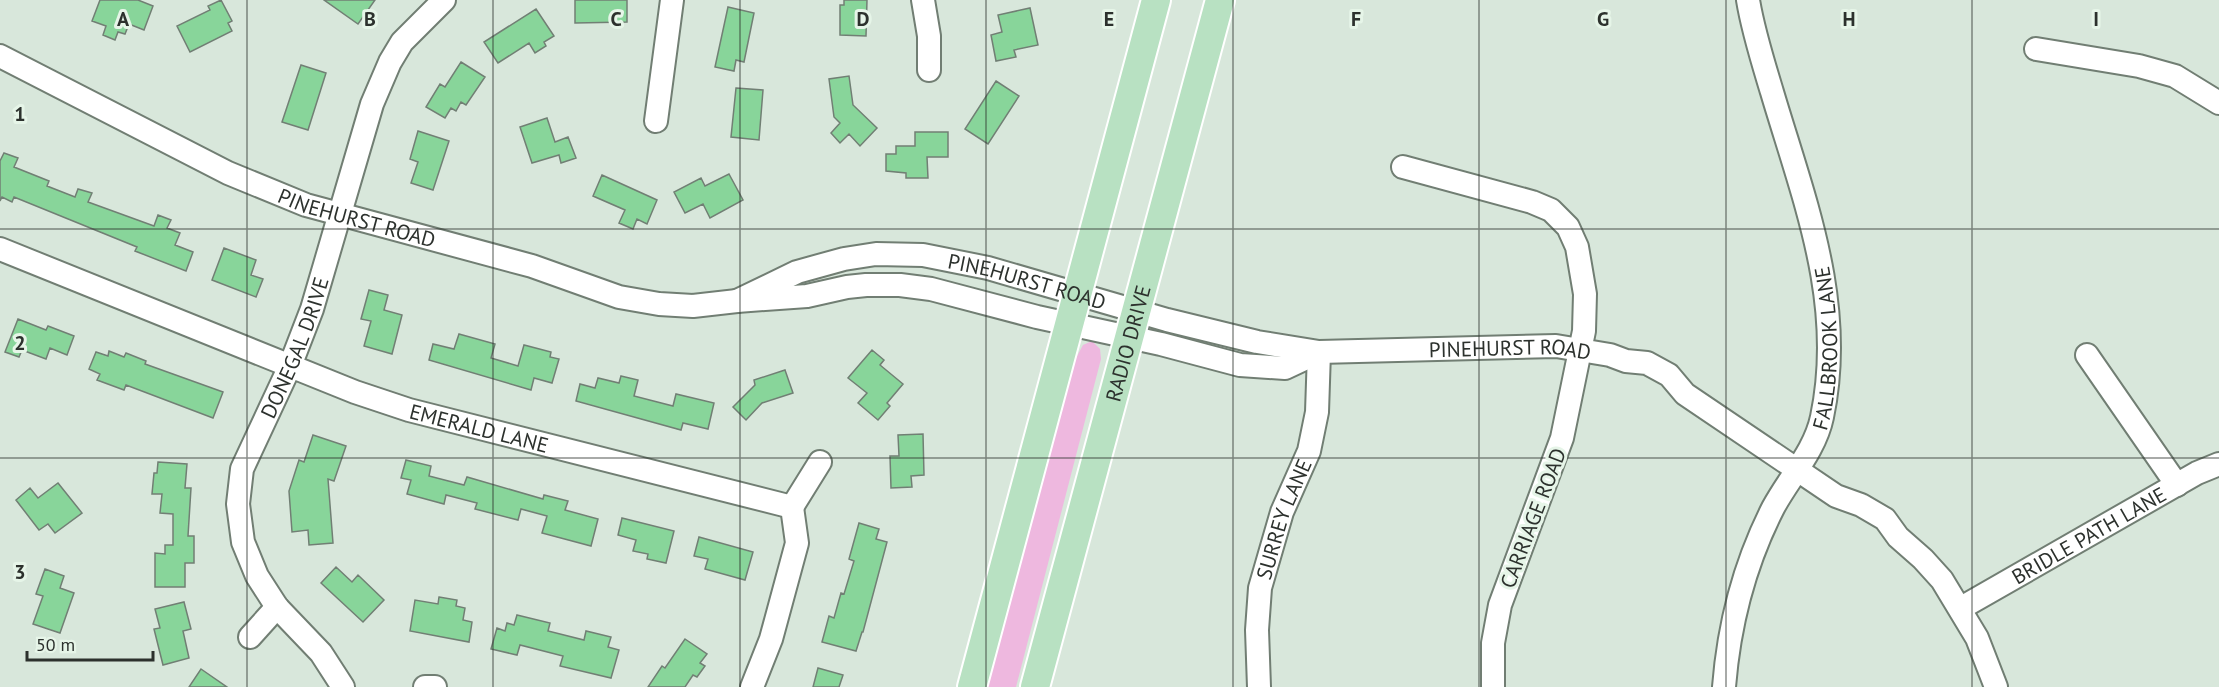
<svg xmlns="http://www.w3.org/2000/svg" width="2219" height="687" font-family="'PT Sans',sans-serif">
  <style>
    .green { fill: #eeb8df }
    .building { fill: #88d59a; stroke: #717f74; stroke-width: 1.5 }
    .lines { fill: none; stroke-linecap: round; stroke-linejoin: round }
    .minor-casing { stroke: #717e73; stroke-width: 26 }
    .major-casing { stroke: #fff; stroke-width: 32 }
    .minor { stroke: #fff; stroke-width: 22 }
    .major { stroke: #b8e1c2; stroke-width: 28 }
    .grid { fill: none; stroke: #2c312d; stroke-width: 1.5; stroke-opacity: 0.55 }
    .labels { text-anchor: middle; dominant-baseline: central; stroke-width: 6; stroke-linejoin: round; paint-order: stroke }
    .street-label { font-size: 21px; fill: #2c312d; stroke: #e6f5e8 }
    .grid-label { font-size: 20px; text-anchor: middle; font-weight: bold; fill: #2c312d; stroke: #e6f5e8; stroke-width: 6; stroke-linejoin: round; paint-order: stroke }
  </style>
  <rect width="100%" height="100%" fill="#d8e7db"/>
  <!-- green -->
  <path class="green" d="M1092,341L1100,349L1101,359L1016,687H984L1068,373L1083,345Z"/>
  <!-- building -->
  <path class="building" d="M100,0H138L153,6L144,30L129,24L125,34L118,32L115,40L103,35L106,26L92,21Z
    M221,0L232,21L228,23L232,31L190,52L177,26L210,10L208,6Z
    M324,0H375L358,24Z
    M575,0H627V22L575,23Z
    M844,0H867L866,36L840,35V5H844Z
    M728,7L754,13L744,62L736,60L734,71L715,67Z
    M1030,8L1038,45L1014,50L1016,57L996,61L991,35L1002,32L998,15Z
    M536,9L554,36L544,42L546,46L535,53L529,43L498,63L484,42Z
    M461,62L485,77L466,105L461,102L456,111L451,108L445,118L426,107L440,84L445,87Z
    M301,65L326,73L308,130L282,122Z
    M849,76L853,105L877,128L860,146L849,134L840,143L831,133L840,123L834,117L829,79Z
    M996,81L1019,96L988,144L965,129Z
    M736,88L763,90L759,140L731,137Z
    M547,118L555,142L568,137L576,158L561,163L559,155L532,163L520,127Z
    M418,131L449,141L433,190L411,183L418,162L410,159Z
    M915,132H948V157H927L928,178H906V173L886,171V154H896V146H915Z
    M4,153L18,158L14,167L49,181L47,186L75,197L78,189L92,193L88,202L154,226L158,215L171,220L167,228L180,233L175,245L193,252L186,271L135,251L137,247L14,197L12,202L2,197L0,201V161Z
    M729,174L743,200L710,218L703,204L685,213L674,192L701,178L705,186Z
    M602,175L657,200L647,224L637,219L633,229L619,223L625,210L593,196Z
    M224,248L256,260L251,275L263,279L256,297L212,280Z
    M369,290L388,295L384,310L402,315L392,354L364,346L371,321L361,319Z
    M18,319L46,330L48,326L74,336L67,355L50,348L46,359L22,350L19,357L5,352Z
    M459,334L495,344L491,358L518,366L524,345L551,352L550,357L559,359L552,383L534,378L531,390L429,360L433,344L454,349Z
    M872,350L884,360L880,365L903,384L887,403L890,406L878,420L858,403L867,393L848,378Z
    M109,351L124,357L126,353L146,361L145,364L223,392L213,418L126,385L124,390L97,380L100,374L89,369L96,352L108,356Z
    M785,370L793,393L762,403L746,420L733,407L755,385L754,380Z
    M621,376L638,380L634,396L673,406L676,394L714,403L708,429L683,423L681,430L576,401L580,384L595,388L598,378L619,383Z
    M923,434L924,475L911,476L912,487L891,488L890,456H899L898,435Z
    M313,435L346,446L334,481L328,479L333,543L309,545L308,530L292,532L289,491L299,460L304,462Z
    M406,460L431,466L429,476L464,485L467,477L543,499L544,495L568,501L565,510L598,519L591,546L542,533L547,516L521,509L518,520L475,509L477,503L446,495L444,504L407,494L411,480L401,478Z
    M158,462L187,464L185,488H191L188,536H194V563H185V587H155V553L165,554V545H173V514L160,513L162,494H152L154,473H157Z
    M58,483L82,513L55,533L48,524L39,530L16,500L30,488L38,498Z
    M622,518L674,531L666,563L647,559L648,554L633,551L636,540L618,535Z
    M859,523L879,529L876,539L887,542L863,632H862L856,651L822,642L829,616L834,618L841,593L844,594L854,561L849,559Z
    M699,537L753,552L745,580L705,569L708,559L694,556Z
    M336,567L352,582L358,575L384,600L363,622L321,583Z
    M45,569L64,576L60,588L74,593L60,633L33,624L43,596L36,594Z
    M439,597L457,600L456,606L465,608L463,620L472,622L469,642L410,631L415,600L438,604Z
    M184,602L191,629L183,631L189,658L163,665L154,629L160,628L155,609Z
    M517,615L550,623L548,631L584,640L586,631L611,637L608,647L619,650L611,678L560,666L563,656L520,645L517,655L491,649L497,628L505,631L507,623L514,625Z
    M685,639L707,654L700,663L705,666L697,677L693,675L685,687H648L662,666L665,668Z
    M818,668L843,675L839,687H813Z
    M201,669L227,687H189Z"/>
  <g class="lines">
    <defs>
      <g id="minor">
        <path d="M923,0L929,36V70"/>
        <path d="M2036,49L2139,66L2175,76L2219,103"/>
        <path id="s1" d="M0,56L228,173L306,205L532,266L619,297L659,304L693,306L737,301L807,296L847,287L866,285H900L931,289L1037,317L1161,344L1240,365L1285,368L1319,352"/>
        <path d="M656,121L672,0"/>
        <path d="M1403,167L1532,202L1551,210L1568,227L1577,247L1585,294L1584,331L1562,438L1500,605L1493,643V687"/>
        <path id="s2" d="M0,249L355,392L409,410L792,507"/>
        <path id="s3" d="M737,301L797,272L844,259L876,254L923,255L988,268L1167,320L1257,342L1319,352L1556,346L1610,355L1626,361L1647,363L1669,375L1685,394L1836,496L1861,505L1885,519L1898,537L1923,559L1942,580L1977,638L1996,687"/>
        <path d="M2087,355L2177,485"/>
        <path d="M792,507L820,462"/>
        <path id="s4" d="M1961,608L2197,473L2219,464"/>
        <path d="M250,637L277,607"/>
        <path id="s5" d="M343,687L321,653L277,607L257,576L243,542L238,504L242,469L290,366L312,309L372,104L390,62L402,42L444,0"/>
        <path d="M425,687H435"/>
        <path d="M752,687L771,639L797,543L792,507"/>
        <path id="s6" d="M1259,687L1257,630L1260,588L1282,512L1309,451L1317,412L1319,352"/>
        <path id="s7" d="M1724,687C1729,624 1744,565 1773,508C1789,478 1815,451 1822,417C1846,303 1804,200 1772,92C1763,62 1753,31 1748,0"/>
      </g>
      <g id="major">
        <path d="M972,687L1156,0"/>
        <path id="s8" d="M1035,687L1220,0"/>
      </g>
    </defs>
    <!-- minor casing -->
    <use href="#minor" class="minor-casing"/>
    <!-- major casing -->
    <use href="#major" class="major-casing"/>
    <!-- minor -->
    <use href="#minor" class="minor"/>
    <!-- major -->
    <use href="#major" class="major"/>
  </g>
  <!-- grid -->
  <path class="grid" d="M247,0V687M493,0V687M740,0V687M986,0V687M1233,0V687M1479,0V687M1726,0V687M1972,0V687M0,229H2219M0,458H2219"/>
  <g class="labels">
    <!-- street labels -->
    <g class="street-label">
      <text stroke="none"><textPath href="#s1" startOffset="393">PINEHURST ROAD</textPath></text>
      <text stroke="none"><textPath href="#s3" startOffset="302">PINEHURST ROAD</textPath></text>
      <text stroke="none"><textPath href="#s8" startOffset="356">RADIO DRIVE</textPath></text>
      <text stroke="none"><textPath href="#s5" startOffset="384">DONEGAL DRIVE</textPath></text>
      <text stroke="none"><textPath href="#s7" startOffset="360">FALLBROOK LANE</textPath></text>
      <text stroke="none"><textPath href="#s3" startOffset="794">PINEHURST ROAD</textPath></text>
      <text stroke="none"><textPath href="#s2" startOffset="512">EMERALD LANE</textPath></text>
      <text transform="translate(1533 518) rotate(-69)">CARRIAGE ROAD</text>
      <text stroke="none"><textPath href="#s6" startOffset="172">SURREY LANE</textPath></text>
      <text stroke="none"><textPath href="#s4" startOffset="147">BRIDLE PATH LANE</textPath></text>
    </g>
  </g>
  <g class="grid-label">
    <text x="123" y="26">A</text>
    <text x="370" y="26">B</text>
    <text x="616" y="26">C</text>
    <text x="863" y="26">D</text>
    <text x="1109" y="26">E</text>
    <text x="1356" y="26">F</text>
    <text x="1603" y="26">G</text>
    <text x="1849" y="26">H</text>
    <text x="2096" y="26">I</text>
    <text x="20" y="121">1</text>
    <text x="20" y="350">2</text>
    <text x="20" y="579">3</text>
  </g>
  <!-- scale -->
  <path d="M27 651v9h126v-9" fill="none" stroke="#2c312d" stroke-width="3"/>
  <text x="36" y="651" font-size="18" fill="#2c312d" stroke="#e6f5e8" stroke-width="4.5" paint-order="stroke">50 m</text>
</svg>
